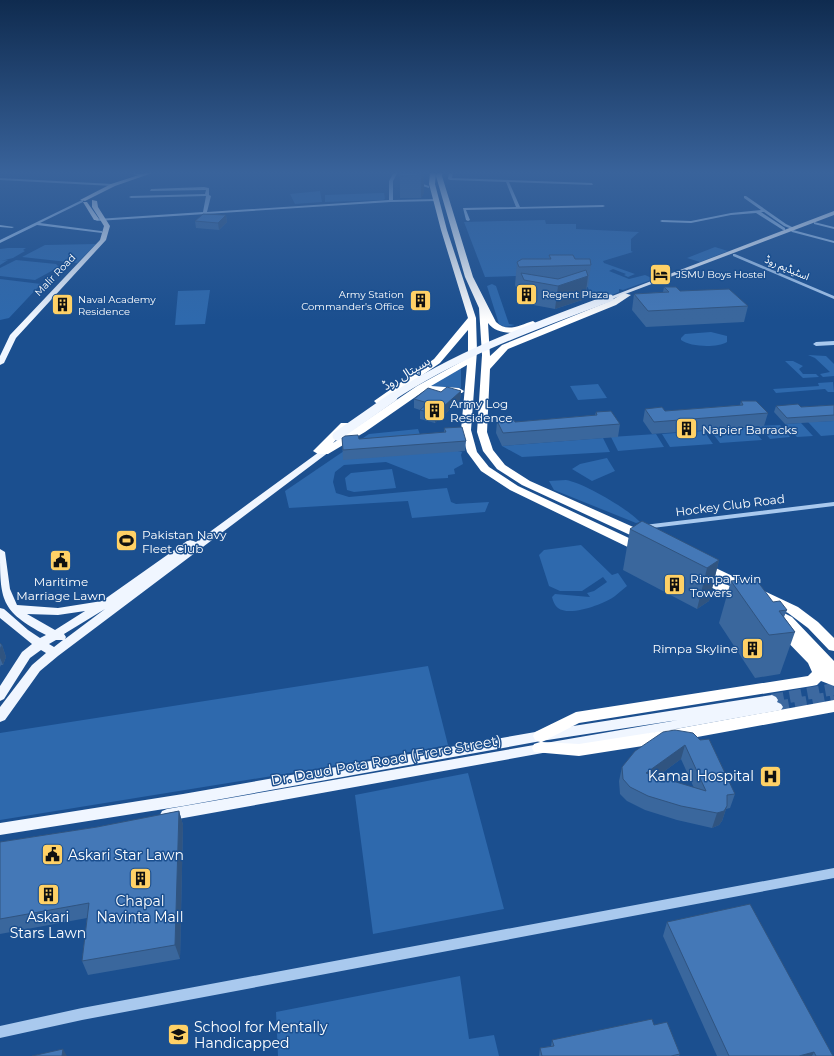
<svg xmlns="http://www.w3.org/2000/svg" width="834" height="1056" font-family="Montserrat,'Noto Sans Arabic',sans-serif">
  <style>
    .green { fill: #2e69ad }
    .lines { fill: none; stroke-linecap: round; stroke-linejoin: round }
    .major-tunnel { stroke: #3d69a0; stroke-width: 12; stroke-dasharray: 12 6; stroke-linecap: butt }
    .minor { fill: #a9c9ee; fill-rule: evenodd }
    .major { fill: #f0f6ff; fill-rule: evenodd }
    .highway { fill: #fff; fill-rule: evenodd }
    .major-bridge-far1 { stroke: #f0f6ff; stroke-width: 7 }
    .major-bridge { stroke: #f0f6ff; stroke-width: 9 }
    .wall { fill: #3a679d; fill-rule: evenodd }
    .shaded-wall { fill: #305480 }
    .building { fill: #4478b7; stroke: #305480; fill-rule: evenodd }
    .labels { text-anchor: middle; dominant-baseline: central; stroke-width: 3; stroke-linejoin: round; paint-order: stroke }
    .far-street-label { font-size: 10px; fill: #fff; stroke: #1b4f8f }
    .far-poi-label { font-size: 10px; fill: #fff; stroke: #1b4f8f; text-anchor: start }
    .street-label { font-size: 12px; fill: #fff; stroke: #1b4f8f }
    .poi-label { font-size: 12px; fill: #fff; stroke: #1b4f8f; text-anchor: start }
    .near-street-label { font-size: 14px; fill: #fff; stroke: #1b4f8f }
    .near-poi-label { font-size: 14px; fill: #fff; stroke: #1b4f8f; text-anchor: start }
  </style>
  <rect width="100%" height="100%" fill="#1b4f8f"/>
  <!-- green -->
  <path class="green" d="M320,191L322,202L295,204L290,194Z
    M382,193H384L385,199L383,200L325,202V195Z
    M545,220L546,224H576V229L639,232L631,239V251L633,252L603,261L604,263L635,274L628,277L624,275L626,274L613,269L609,271L629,279L645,275L654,279L623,290L619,289V292L605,298L591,294L581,274L485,277L464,222Z
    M96,244L77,263L22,257L45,245Z
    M715,247L728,251L700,262L687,258Z
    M8,248H26L23,250L25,251L13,258L1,261L8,260L0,265V249Z
    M16,260L56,264L59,267L35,280L0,276V268Z
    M0,279L41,284L9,318L0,320Z
    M492,284L496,286L509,324L515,325L505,327L499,324L487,286Z
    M210,290L205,324L175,325L178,291Z
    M711,332L727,336V342C717,348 690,347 681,340V338L685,334Z
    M808,355L826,356L834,364V376L823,377L820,374L830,372L815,358Z
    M785,361H793L803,366L799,369L803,374H816L819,377L803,378Z
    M461,366V388L428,387Z
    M833,382L834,392H828L825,389L776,393L773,389L819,386L818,383Z
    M598,384L607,398L578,400L570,386Z
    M834,421V435L821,436L808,422Z
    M801,423L813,436L797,437L785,424Z
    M780,425L790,437L770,439L759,426Z
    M751,427L762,440L720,443L710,430Z
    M418,429L423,443L462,452L461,455L463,464L454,469L455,474L448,475V478L429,479L386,462L344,465L335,472L333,482L336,493L349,497L447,488L451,502L456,504L489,502L485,512L412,518L408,501L289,508L285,491L369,434Z
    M704,431L713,444L670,447L662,434Z
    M656,434L664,447L618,451L611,437Z
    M603,438L610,452L522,457L502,446Z
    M607,458L615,471L592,481L572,469L580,464Z
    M392,469L396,488L354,492L347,490L345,478L351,473Z
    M566,480C584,483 628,509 640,522L636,523L554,490L549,481Z
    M581,545L612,575L618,573L627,586C623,589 619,593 615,596C604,604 570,617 558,608C555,606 553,601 552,597L555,594L590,597L587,593L594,591L607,582L603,577L582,591H560L549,586L539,555L544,550Z
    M428,666L448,745L315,769L0,820V733Z
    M468,773L504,909L373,934L355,795Z
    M460,976L469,1039L494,1035L499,1056H278L276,1012Z"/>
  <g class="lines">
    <!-- major-tunnel -->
    <path class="major-tunnel" d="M772,700L834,689
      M777,707L834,697"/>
    <!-- minor -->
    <path class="minor" d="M123,172H131L144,175L142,176Z
      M394,172H398L393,181V200L437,199L439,200L437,201L391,202L97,221L95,220L97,219L203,212L206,196L131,198L129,197L131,196L205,194L206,190L150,191L151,189L204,187L209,188V195L211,196L207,212L389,200V181Z
      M420,172H424L423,184L429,186V188L419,185Z
      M449,172H453L452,178L592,183L593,185L509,182L520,207L603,205L605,206L603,207L466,210L470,220L468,221L466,220L463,208L516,207L506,182L450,180L448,179Z
      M0,178L113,184L115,185L113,186L0,180Z
      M744,196H746L786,224L794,228L792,229L784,226L764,212H761L785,228V230H783L756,213L731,215L691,223L662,222L660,221L662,220L691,221L731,213L761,210L744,198Z
      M82,200H83V202L40,223L101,231H102V233L37,225L0,243V240Z
      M814,222L834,227V229L814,224Z
      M0,225L14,227L12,228L0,227Z
      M793,230L834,241V243L792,232L791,231Z
      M733,254H735L834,296V299L733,256Z
      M834,341V345L816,346L813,344L816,342Z
      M834,502V506L644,529L641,527L644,525Z
      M834,868V878L82,1020L0,1038V1026L82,1008Z"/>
    <!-- major -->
    <path class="major" d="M148,172H155L115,186L85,201L80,200L111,184Z
      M92,200L97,201L98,207L110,226L106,240L16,338L4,363L0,365V356L10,335L100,240L104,226L92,207Z
      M83,202H87L99,219L98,220H94Z
      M834,211V215L612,299L607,298Z
      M330,444L333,445L334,447L333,449L58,656L40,671L5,720L0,722V707L32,665L46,653L41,650L30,658L4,699L0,701V686L22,652L32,644L0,618V608L4,609L28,630L40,638L46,635C0,611 0,600 0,549L5,552L10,589L17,605L58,608L102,601L187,541L191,540L196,542ZM105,609L65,639L66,637L64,634ZM85,611L55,630L27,614L58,615ZM56,640H63L54,647L49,644Z
      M772,695L776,697L778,700L777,702L781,704L783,707L781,710L167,821L162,819L160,815L162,811L167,809L678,720L541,741L183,806L0,835V823L183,794L541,731Z"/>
    <!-- highway -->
    <path class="highway" d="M430,172H436L435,184L447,230L476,318L477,351L471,430L477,452L489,467L518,486L646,546L648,549L646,552H638L510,490L481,471L467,452L461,430L467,365L431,386L459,388L464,391L462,393L424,391L365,432L328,454H318L313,451L341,423H349L350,425L333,443L417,386L468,358V330L440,363L382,403H376L374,401L434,359L468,318L441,230L429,184Z
      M437,172H443L442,176L473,277L496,322C507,333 520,325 533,321L537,324C526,335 498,337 488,323L490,356L502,345L610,301L624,293L631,295L616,305L508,349L490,369L487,432L493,450L505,465L530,481L649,534L651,537L649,540H641L522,485L497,469L483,451L477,432L482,355L479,308L465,277L436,176Z
      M701,561L798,607L818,622L834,638V651L829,650L808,628L788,613L697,568L695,565L697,562Z
      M698,572L748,594L750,597L748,600H738L693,579L692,576L693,573Z
      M772,607L792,617L834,661V686L821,681L817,685L812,686L579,723L542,742L579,744L681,728L834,700V712L681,740L579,756L534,752L532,748L534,744L540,742L535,740L533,736L535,732L576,712L808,676L812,672L808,663L776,630L774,627L776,624L781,622L767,615L765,612L767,609Z"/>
    <!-- major-bridge-far1 -->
    <path class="major-bridge-far1" d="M391,398C459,353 535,326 610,298"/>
    <!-- major-bridge -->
    <path class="major-bridge" d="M337,436L393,397"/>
  </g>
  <!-- wall -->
  <path class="wall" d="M400,172H424V193L421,198H400Z
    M226,215L227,222L219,230L196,228L195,221Z
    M549,255L575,259L591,265L588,287H587L585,299L555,309L523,303L520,296V289H517L515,285L517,262L549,259Z
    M664,287L680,291L748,306L744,322L646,327L632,310L634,294L663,292Z
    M68,296L69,302L66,309H55L54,304Z
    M461,391L460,400L435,423L420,419V410L414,408V399L441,392Z
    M741,401L768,413L764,426L652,434L643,421L645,409L665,411L740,405Z
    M834,405V421L785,424L774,412L776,406L801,407Z
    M596,412L620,424L618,437L502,446L496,433L497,421L515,422L595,415Z
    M444,428L466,441L465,451L343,460L342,438L359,439L444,432Z
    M630,529L719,560L709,601L697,609L623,570Z
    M731,581L787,610L784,617L795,632L780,674L755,678L719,623Z
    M0,643L2,645L6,657L3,665H1L0,667Z
    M675,730L735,794L730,808L726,809L722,821L719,825L712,828L677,820L645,810L627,801L620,794L619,781L622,767ZM681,759L694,788L658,776Z
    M179,811L183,825L180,959L88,975L82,961L87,918L0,934V842L97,827Z
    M667,922L833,1056H717L663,936Z
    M654,1025L680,1054L679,1056H539L540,1048L551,1046L552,1040Z"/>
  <!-- shaded-wall -->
  <path class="shaded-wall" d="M423,172H424V193L421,198V175Z
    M226,215L227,222L219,230L218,223Z
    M588,276L585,299L555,309L558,286Z
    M68,296L69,302L66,309L65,303Z
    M461,391L460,400L435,423V414Z
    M719,560L709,601L697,609L707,568Z
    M2,645L6,657L3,665L0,658V649Z
    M685,745L681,759L643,787L646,773Z
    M727,806L722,821L719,825L712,828L717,813Z
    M179,811L183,825L180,959L175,945Z
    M63,1049L67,1056H62Z
    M814,1052L812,1056H799Z"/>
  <!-- building -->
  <path class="building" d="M400,172H423L421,175L399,176Z
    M203,214L226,215L218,223L195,221Z
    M549,255H573L575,259H590L591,265L519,267L517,262L522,259H551Z
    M586,270L588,276L558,286L524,280L521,273L558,279Z
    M664,287H676L680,291L729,289L748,306L648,311L634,294L669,292Z
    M68,296L65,303L54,304L59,297Z
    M447,387L461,391L435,414L420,410L428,403L414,399L428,388L441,392Z
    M741,401H756L768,413L654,422L645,409L662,407L665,411L743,405Z
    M798,404L801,407L834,405V415L787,418L776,406Z
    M611,411L620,424L503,433L497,421L514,420L515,422L597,415L596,412Z
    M462,427L466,441L343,450L342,438L345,436L358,435L359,439L446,432L444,428Z
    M642,521L719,560L707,568L630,529Z
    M755,578L773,602L780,601L787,610L779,611L795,632L769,635L731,581Z
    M0,643L2,645L0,649Z
    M675,730L693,733L700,740L709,739L735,794L727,795V806L724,811L717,813L681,806L648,796L630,787L623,779L622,767L635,751L663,732ZM685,745L706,791L646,773Z
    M179,811L175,945L82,961L89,903L0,919V842L97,827Z
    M750,904L833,1056H816L814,1052L799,1056H729L667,922Z
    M652,1019L654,1025L667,1022L680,1054L671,1056H542L540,1048L554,1046L552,1040Z
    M63,1049L62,1056H32Z"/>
  <!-- sky -->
  <linearGradient id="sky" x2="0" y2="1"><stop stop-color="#0f2b4f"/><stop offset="0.54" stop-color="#39639b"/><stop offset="1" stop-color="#39639b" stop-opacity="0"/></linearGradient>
  <rect width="834" height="320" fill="url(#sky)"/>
  <!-- icons -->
  <defs>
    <symbol id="hotel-square" viewBox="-11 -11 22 22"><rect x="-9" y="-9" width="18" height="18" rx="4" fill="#ffd166" stroke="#1b4f8f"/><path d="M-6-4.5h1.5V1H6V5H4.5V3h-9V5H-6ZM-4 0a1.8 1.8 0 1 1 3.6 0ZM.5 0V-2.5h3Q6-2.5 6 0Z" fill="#111"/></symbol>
    <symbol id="building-square" viewBox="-11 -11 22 22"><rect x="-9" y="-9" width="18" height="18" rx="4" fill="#ffd166" stroke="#1b4f8f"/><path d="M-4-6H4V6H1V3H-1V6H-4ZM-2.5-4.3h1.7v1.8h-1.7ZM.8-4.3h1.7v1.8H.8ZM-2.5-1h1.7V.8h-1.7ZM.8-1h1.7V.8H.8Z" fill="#111"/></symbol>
    <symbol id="stadium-square" viewBox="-11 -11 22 22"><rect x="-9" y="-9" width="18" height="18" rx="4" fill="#ffd166" stroke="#1b4f8f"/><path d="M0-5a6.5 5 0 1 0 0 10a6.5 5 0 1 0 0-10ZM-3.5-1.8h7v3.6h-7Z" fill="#111"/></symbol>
    <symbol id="civic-square" viewBox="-11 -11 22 22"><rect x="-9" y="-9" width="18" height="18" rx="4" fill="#ffd166" stroke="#1b4f8f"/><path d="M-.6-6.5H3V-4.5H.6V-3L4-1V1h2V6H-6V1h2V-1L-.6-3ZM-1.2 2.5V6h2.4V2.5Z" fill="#111"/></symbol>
    <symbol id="hospital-square" viewBox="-11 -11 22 22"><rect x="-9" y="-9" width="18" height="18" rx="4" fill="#ffd166" stroke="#1b4f8f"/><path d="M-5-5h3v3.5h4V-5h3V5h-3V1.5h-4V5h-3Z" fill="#111"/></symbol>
    <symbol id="school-square" viewBox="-11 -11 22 22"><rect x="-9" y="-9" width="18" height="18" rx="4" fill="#ffd166" stroke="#1b4f8f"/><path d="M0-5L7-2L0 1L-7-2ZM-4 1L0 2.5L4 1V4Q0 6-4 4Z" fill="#111"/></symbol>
  </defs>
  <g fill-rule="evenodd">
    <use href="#hotel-square" x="648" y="262" width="25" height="25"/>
    <use href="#building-square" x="514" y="282" width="25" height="25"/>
    <use href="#building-square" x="408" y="288" width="25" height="25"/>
    <use href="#building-square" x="50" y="292" width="25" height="25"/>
    <use href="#building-square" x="422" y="398" width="25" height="25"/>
    <use href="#building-square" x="674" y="416" width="25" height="25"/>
    <use href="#stadium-square" x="114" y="528" width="25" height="25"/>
    <use href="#civic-square" x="48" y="548" width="25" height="25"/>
    <use href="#building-square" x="662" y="572" width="25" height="25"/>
    <use href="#building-square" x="740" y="636" width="25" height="25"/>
    <use href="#hospital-square" x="758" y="764" width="25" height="25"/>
    <use href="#civic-square" x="40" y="842" width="25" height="25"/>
    <use href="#building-square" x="128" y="866" width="25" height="25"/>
    <use href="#building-square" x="36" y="882" width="25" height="25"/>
    <use href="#school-square" x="166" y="1022" width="25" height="25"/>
  </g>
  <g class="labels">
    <!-- far-street labels -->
    <g class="far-street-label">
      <text transform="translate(787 268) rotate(23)">اسٹیڈیم روڈ</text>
      <text transform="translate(55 275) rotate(-46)">Malir Road</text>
    </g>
    <!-- far-poi labels -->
    <g class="far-poi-label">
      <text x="676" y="274">JSMU Boys Hostel</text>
      <text x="404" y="294" text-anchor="end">Army Station<tspan x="404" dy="12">Commander's Office</tspan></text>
      <text x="542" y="294">Regent Plaza</text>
      <text x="78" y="299">Naval Academy<tspan x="78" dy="12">Residence</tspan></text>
    </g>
    <!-- street labels -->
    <g class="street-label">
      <text transform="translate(406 373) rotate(-31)">ہسپتال روڈ</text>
      <text transform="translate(730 505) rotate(-7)">Hockey Club Road</text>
    </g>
    <!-- poi labels -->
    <g class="poi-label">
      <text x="450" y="403">Army Log<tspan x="450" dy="14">Residence</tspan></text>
      <text x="702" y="429">Napier Barracks</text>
      <text x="142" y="534">Pakistan Navy<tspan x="142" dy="14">Fleet Club</tspan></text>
      <text x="690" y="578">Rimpa Twin<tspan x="690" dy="14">Towers</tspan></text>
      <text x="61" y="581" text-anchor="middle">Maritime<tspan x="61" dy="14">Marriage Lawn</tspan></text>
      <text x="738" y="648" text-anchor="end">Rimpa Skyline</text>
    </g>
    <!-- near-street labels -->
    <g class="near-street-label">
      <text transform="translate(386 760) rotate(-10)">Dr. Daud Pota Road (Frere Street)</text>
    </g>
    <!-- near-poi labels -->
    <g class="near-poi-label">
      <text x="754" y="776" text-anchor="end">Kamal Hospital</text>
      <text x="68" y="855">Askari Star Lawn</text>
      <text x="140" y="901" text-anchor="middle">Chapal<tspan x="140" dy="16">Navinta Mall</tspan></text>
      <text x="48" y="917" text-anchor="middle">Askari<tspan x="48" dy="16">Stars Lawn</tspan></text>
      <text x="194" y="1027">School for Mentally<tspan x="194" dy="16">Handicapped</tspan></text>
    </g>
  </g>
</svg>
